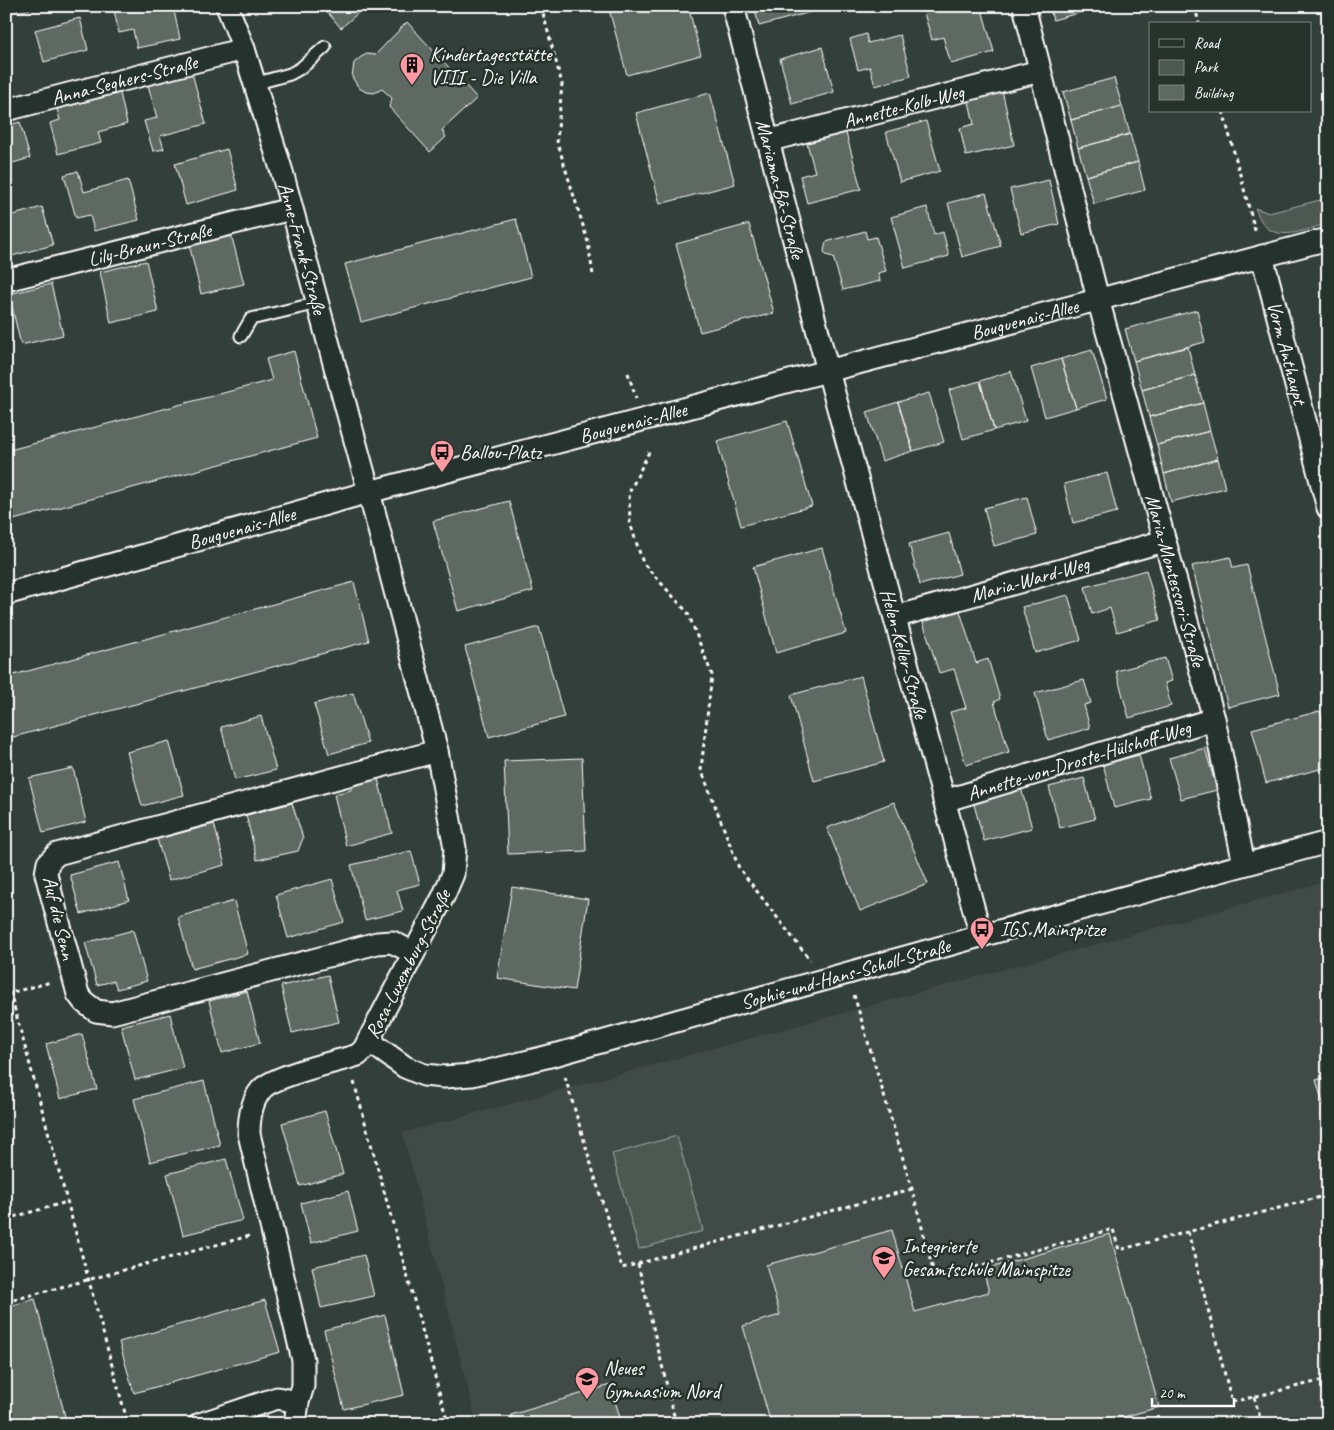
<svg xmlns="http://www.w3.org/2000/svg" width="1334" height="1430" font-family="Caveat,sans-serif">
  <style>
    .built { fill: #404c47 }
    .green { fill: #4d5853; stroke: #a6aca9 }
    .building { fill: #5f6964; stroke: #fff }
    .lines { fill: none; stroke-linecap: round; stroke-linejoin: round }
    .lane-casing { stroke: #fff; stroke-width: 15 }
    .street-casing { stroke: #fff; stroke-width: 25 }
    .path { stroke: #fff; stroke-width: 3; stroke-dasharray: 4 4; stroke-linecap: butt }
    .lane { stroke: #26332d; stroke-width: 11 }
    .street { stroke: #26332d; stroke-width: 21 }
    .labels { text-anchor: middle; dominant-baseline: central; stroke-width: 5; stroke-linejoin: round; paint-order: stroke }
    .poi-label { font-size: 20px; fill: #fff; stroke: #26332d; text-anchor: start }
    .street-label { font-size: 20px; fill: #fff; stroke: #26332d }
  </style>
  <rect width="100%" height="100%" fill="#333f3a"/>
  <filter id="ink" filterUnits="userSpaceOnUse"><feTurbulence type="fractalNoise" baseFrequency=".02" numOctaves="2"/><feDisplacementMap in="SourceGraphic" scale="10" xChannelSelector="R" yChannelSelector="G"/><feConvolveMatrix kernelMatrix="1 2 1 2 8 2 1 2 1" color-interpolation-filters="sRGB"/></filter>
  <g filter="url(#ink)">
    <!-- built -->
    <path class="built" d="M1328,881V1424H477L403,1133Z"/>
    <!-- green -->
    <path class="green" d="M1328,198V223C1308,229 1276,244 1262,222C1259,218 1257,212 1255,208L1269,213Z
      M677,1136L703,1231L639,1249L612,1154Z"/>
    <!-- building -->
    <path class="building" d="M17,6H31V9L18,12Z
      M113,6H173L180,39L137,48L133,30L119,33Z
      M322,6H366L341,28Z
      M608,6H688L701,55L627,75Z
      M754,6H821L822,9L759,26Z
      M951,6H981L994,52L951,64L943,37L932,40L924,13Z
      M1049,6H1100V7L1053,20Z
      M80,18L88,50L44,62L35,30Z
      M407,22L477,98L442,130L446,137L430,152L389,107L392,98L382,89L374,93L366,92L359,88L352,77L354,63L361,57L367,54L375,55Z
      M866,34L868,43L900,35L911,76L875,86L870,67L858,70L850,39Z
      M822,47L834,92L792,104L780,59Z
      M192,73L206,124L160,136L164,149L153,151L144,121L157,118L148,85Z
      M1114,78L1122,106L1071,120L1063,92Z
      M1002,90L1014,145L966,156L960,128L974,124L968,97Z
      M120,93L127,124L98,132L101,143L58,154L50,123L60,120L57,109Z
      M710,93L735,184L660,204L636,113Z
      M1122,106L1130,134L1078,148L1071,120Z
      M926,121L940,171L900,182L886,132Z
      M20,122L30,158L6,165V126Z
      M846,133L861,189L807,203L800,176L815,172L807,143Z
      M1130,134L1138,162L1086,176L1078,148Z
      M227,149L238,190L186,205L175,164Z
      M1138,162L1145,190L1094,204L1086,176Z
      M78,171L84,192L128,180L139,220L94,231L90,215L76,218L64,175Z
      M1049,180L1059,224L1021,233L1010,189Z
      M986,193L1001,246L962,257L948,203Z
      M42,207L53,245L8,257L6,250V217Z
      M927,207L934,235L943,232L949,256L905,268L891,217Z
      M516,219L531,277L361,322L345,264Z
      M749,224L774,313L700,332L676,244Z
      M865,231L867,239L876,237L886,271L878,273L880,281L843,290L833,257L826,255L824,251L826,242Z
      M231,234L244,284L201,294L189,244Z
      M146,261L158,312L111,323L100,272Z
      M51,284L63,335L21,345L9,294Z
      M1197,310L1205,342L1134,361L1125,329Z
      M1188,347L1195,375L1142,390L1134,361Z
      M1092,350L1107,399L1076,408L1061,359Z
      M294,351L317,438L6,522V451L272,380L266,359Z
      M1061,359L1076,408L1045,417L1031,368Z
      M1011,371L1026,421L994,430L980,381Z
      M1195,375L1203,403L1149,417L1142,390Z
      M980,381L994,430L963,439L949,390Z
      M929,393L944,442L913,451L898,402Z
      M898,402L913,451L882,461L867,412Z
      M1203,403L1210,431L1157,445L1149,417Z
      M787,421L812,506L741,526L717,441Z
      M1210,431L1218,459L1164,474L1157,445Z
      M1218,459L1225,488L1171,502L1164,474Z
      M1107,473L1117,512L1073,523L1064,484Z
      M1027,497L1037,535L994,546L984,508Z
      M509,501L533,591L458,611L433,521Z
      M949,533L960,574L920,585L909,544Z
      M822,548L846,633L776,653L753,567Z
      M1230,557L1233,568L1247,565L1280,694L1228,707L1192,566Z
      M1146,570L1160,620L1117,632L1110,608L1092,614L1085,587Z
      M354,582L369,641L6,739V677Z
      M1068,595L1081,640L1035,653L1022,607Z
      M960,611L976,663L988,659L1000,699L994,702L1009,752L966,765L950,712L966,708L954,669L939,673L923,622Z
      M539,627L564,717L489,737L465,647Z
      M1165,658L1172,681L1165,683L1171,706L1129,718L1116,671Z
      M861,676L884,762L814,781L791,695Z
      M1084,680L1091,703L1084,705L1090,728L1048,740L1035,693Z
      M353,693L368,743L329,754L314,704Z
      M1320,711L1328,740V767L1266,783L1252,729Z
      M261,716L276,770L235,780L221,727Z
      M169,741L184,795L142,806L127,752Z
      M1205,748L1217,790L1181,799L1169,758Z
      M1139,755L1151,799L1114,808L1103,764Z
      M582,758L586,851L508,854L504,761Z
      M73,768L86,822L43,833L29,778Z
      M1084,778L1095,819L1060,828L1049,787Z
      M378,779L392,833L346,846L334,794L351,790L355,784Z
      M1021,788L1032,828L984,841L973,801Z
      M894,802L928,884L860,911L827,828Z
      M292,803L303,838L298,851L257,860L246,815Z
      M214,824L225,865L169,880L157,839Z
      M411,851L420,884L397,890L403,911L365,920L351,865Z
      M119,862L129,900L81,914L70,875Z
      M332,879L344,922L288,938L276,895Z
      M512,887L588,899L574,990L497,978Z
      M234,901L248,954L192,969L178,917Z
      M133,930L147,981L117,989L114,981L97,985L85,943Z
      M328,975L339,1022L292,1033L281,986Z
      M247,991L260,1043L222,1053L209,1001Z
      M170,1014L183,1068L135,1080L121,1026Z
      M82,1034L97,1089L60,1099L46,1044Z
      M1328,1077V1119L1316,1080Z
      M204,1081L220,1145L150,1162L134,1099Z
      M325,1111L343,1174L300,1186L282,1123Z
      M226,1159L243,1220L183,1235L167,1174Z
      M6,1185L14,1213L6,1215Z
      M348,1191L358,1231L311,1243L301,1203Z
      M892,1230L915,1312L989,1292L983,1270L1110,1234L1159,1407L1099,1424H771L743,1326L780,1315L766,1265Z
      M364,1255L374,1296L321,1308L312,1267Z
      M35,1299L67,1424H16L6,1386V1307Z
      M265,1300L280,1352L134,1393L119,1342Z
      M385,1315L404,1395L344,1409L324,1330Z
      M610,1385L622,1424H514L511,1415Z"/>
    <g class="lines">
      <defs>
        <path id="lane" d="M254,84L290,74L301,68L325,47
          M241,336L251,319L318,303"/>
        <g id="street">
          <path id="s1" d="M227,6L244,49L282,172L369,492L437,751L455,848L453,874L444,895L364,1049L358,1055L348,1058C330,1063 271,1077 261,1090C251,1102 249,1118 249,1134L303,1360V1386L298,1402L295,1424"/>
          <path id="s2" d="M733,6L828,371L981,936"/>
          <path id="s3" d="M1024,6L1098,299L1214,719L1244,864"/>
          <path id="s4" d="M6,110L244,49"/>
          <path id="s5" d="M767,141L1040,71"/>
          <path id="s6" d="M1262,256L1328,508"/>
          <path id="s7" d="M6,280L291,209"/>
          <path id="s8" d="M6,594L369,492L1328,239"/>
          <path id="s9" d="M895,617L1164,541"/>
          <path id="s10" d="M944,801L1214,719"/>
          <path d="M414,953L392,942L377,943L112,1013L96,1011L84,1002L78,994L46,874L48,863L57,854L437,751"/>
          <path id="s11" d="M369,1041L405,1067L424,1075L444,1077L472,1075L558,1054L977,937L1328,842"/>
          <path d="M200,1424L277,1398L298,1402"/>
        </g>
      </defs>
      <!-- lane casing -->
      <use href="#lane" class="lane-casing"/>
      <!-- street casing -->
      <use href="#street" class="street-casing"/>
      <!-- path -->
      <path class="path" d="M541,6L562,84L557,141L588,242L593,275
        M1195,6L1199,24
        M1223,111L1256,234
        M628,373L636,398
        M649,452L629,493L630,523L643,563L688,613L712,675L701,769L739,868L810,960
        M10,992L128,1424
        M6,994L51,982
        M854,995L912,1189L935,1278L1113,1229L1119,1250L1328,1195
        M565,1077L622,1268L912,1189
        M354,1082L448,1424
        M6,1219L67,1202
        M1188,1232L1232,1402L1328,1379
        M638,1264L676,1424
        M6,1302L249,1236
        M1254,1397L1262,1424"/>
      <!-- lane -->
      <use href="#lane" class="lane"/>
      <!-- street -->
      <use href="#street" class="street"/>
    </g>
  </g>
  <!-- icons -->
  <defs>
    <symbol id="building-pin" viewBox="-11 -11 22 30"><path d="M0 17L-7.5 6A9.5 9.5 0 1 1 7.5 6Z" fill="#ff9aa2" stroke="#26332d"/><path d="M-4-6H4V6H1V3H-1V6H-4ZM-2.5-4.3h1.7v1.8h-1.7ZM.8-4.3h1.7v1.8H.8ZM-2.5-1h1.7V.8h-1.7ZM.8-1h1.7V.8H.8Z" fill="#111"/></symbol>
    <symbol id="bus-pin" viewBox="-11 -11 22 30"><path d="M0 17L-7.5 6A9.5 9.5 0 1 1 7.5 6Z" fill="#ff9aa2" stroke="#26332d"/><path d="M-5-6H5V4H4V6H2V4H-2V6H-4V4H-5ZM-3.5-4V0h7V-4ZM-3.5 1.2v1.5H-2V1.2ZM2 1.2v1.5H3.5V1.2Z" fill="#111"/></symbol>
    <symbol id="school-pin" viewBox="-11 -11 22 30"><path d="M0 17L-7.5 6A9.5 9.5 0 1 1 7.5 6Z" fill="#ff9aa2" stroke="#26332d"/><path d="M0-5L7-2L0 1L-7-2ZM-4 1L0 2.5L4 1V4Q0 6-4 4Z" fill="#111"/></symbol>
  </defs>
  <g fill-rule="evenodd">
    <use href="#building-pin" x="398" y="51" width="28" height="38"/>
    <use href="#bus-pin" x="428" y="438" width="28" height="38"/>
    <use href="#bus-pin" x="968" y="915" width="28" height="38"/>
    <use href="#school-pin" x="870" y="1244" width="28" height="38"/>
    <use href="#school-pin" x="573" y="1365" width="28" height="38"/>
  </g>
  <g class="labels">
    <!-- poi labels -->
    <g class="poi-label">
      <text x="430" y="54">Kindertagesstätte<tspan x="430" dy="23">VIII - Die Villa</tspan></text>
      <text x="460" y="452">Ballou-Platz</text>
      <text x="1000" y="929">IGS Mainspitze</text>
      <text x="902" y="1246">Integrierte<tspan x="902" dy="23">Gesamtschule Mainspitze</tspan></text>
      <text x="604" y="1368">Neues<tspan x="604" dy="23">Gymnasium Nord</tspan></text>
    </g>
    <!-- street labels -->
    <g class="street-label">
      <text stroke="none"><textPath href="#s4" startOffset="122">Anna-Seghers-Straße</textPath></text>
      <text stroke="none"><textPath href="#s5" startOffset="141">Annette-Kolb-Weg</textPath></text>
      <text stroke="none"><textPath href="#s2" startOffset="189">Mariama-Bâ-Straße</textPath></text>
      <text stroke="none"><textPath href="#s7" startOffset="148">Lily-Braun-Straße</textPath></text>
      <text stroke="none"><textPath href="#s1" startOffset="254">Anne-Frank-Straße</textPath></text>
      <text stroke="none"><textPath href="#s8" startOffset="1055">Bouguenais-Allee</textPath></text>
      <text stroke="none"><textPath href="#s6" startOffset="100">Vorm Anthaupt</textPath></text>
      <text stroke="none"><textPath href="#s8" startOffset="650">Bouguenais-Allee</textPath></text>
      <text stroke="none"><textPath href="#s8" startOffset="245">Bouguenais-Allee</textPath></text>
      <text stroke="none"><textPath href="#s9" startOffset="140">Maria-Ward-Weg</textPath></text>
      <text stroke="none"><textPath href="#s3" startOffset="594">Maria-Montessori-Straße</textPath></text>
      <text stroke="none"><textPath href="#s2" startOffset="670">Helen-Keller-Straße</textPath></text>
      <text stroke="none"><textPath href="#s10" startOffset="141">Annette-von-Droste-Hülshoff-Weg</textPath></text>
      <text transform="translate(59 918) rotate(77)">Auf die Senn</text>
      <text transform="translate(408 964) rotate(-63)">Rosa-Luxemburg-Straße</text>
      <text stroke="none"><textPath href="#s11" startOffset="500">Sophie-und-Hans-Scholl-Straße</textPath></text>
    </g>
  </g>
  <!-- margin -->
  <rect width="1334" height="1430" fill="none" stroke="#26332d" stroke-width="25"/>
  <rect x="12" y="12" width="1309" height="1405" fill="none" stroke="#fff" stroke-width="2" filter="url(#ink)"/>
  <!-- legend -->
  <rect x="1149" y="22" width="162" height="90" fill="#26332d" stroke="#7d8581"/>
  <rect x="1159" y="39" width="25" height="8" fill="#26332d" stroke="#7d8581"/>
  <text x="1194" y="48" font-size="15" fill="#ffffff">Road</text>
  <rect x="1159" y="60" width="25" height="15" fill="#4d5853" stroke="#7d8581"/>
  <text x="1194" y="72" font-size="15" fill="#ffffff">Park</text>
  <rect x="1159" y="85" width="25" height="15" fill="#5f6964" stroke="#7d8581"/>
  <text x="1194" y="98" font-size="15" fill="#ffffff">Building</text>
  <!-- scale -->
  <path d="M1152 1398v8h82v-8" fill="none" stroke="#ffffff" stroke-width="2.5"/>
  <text x="1159" y="1398" font-size="15" fill="#ffffff" stroke="#26332d" stroke-width="4" paint-order="stroke">20 m</text>
</svg>
